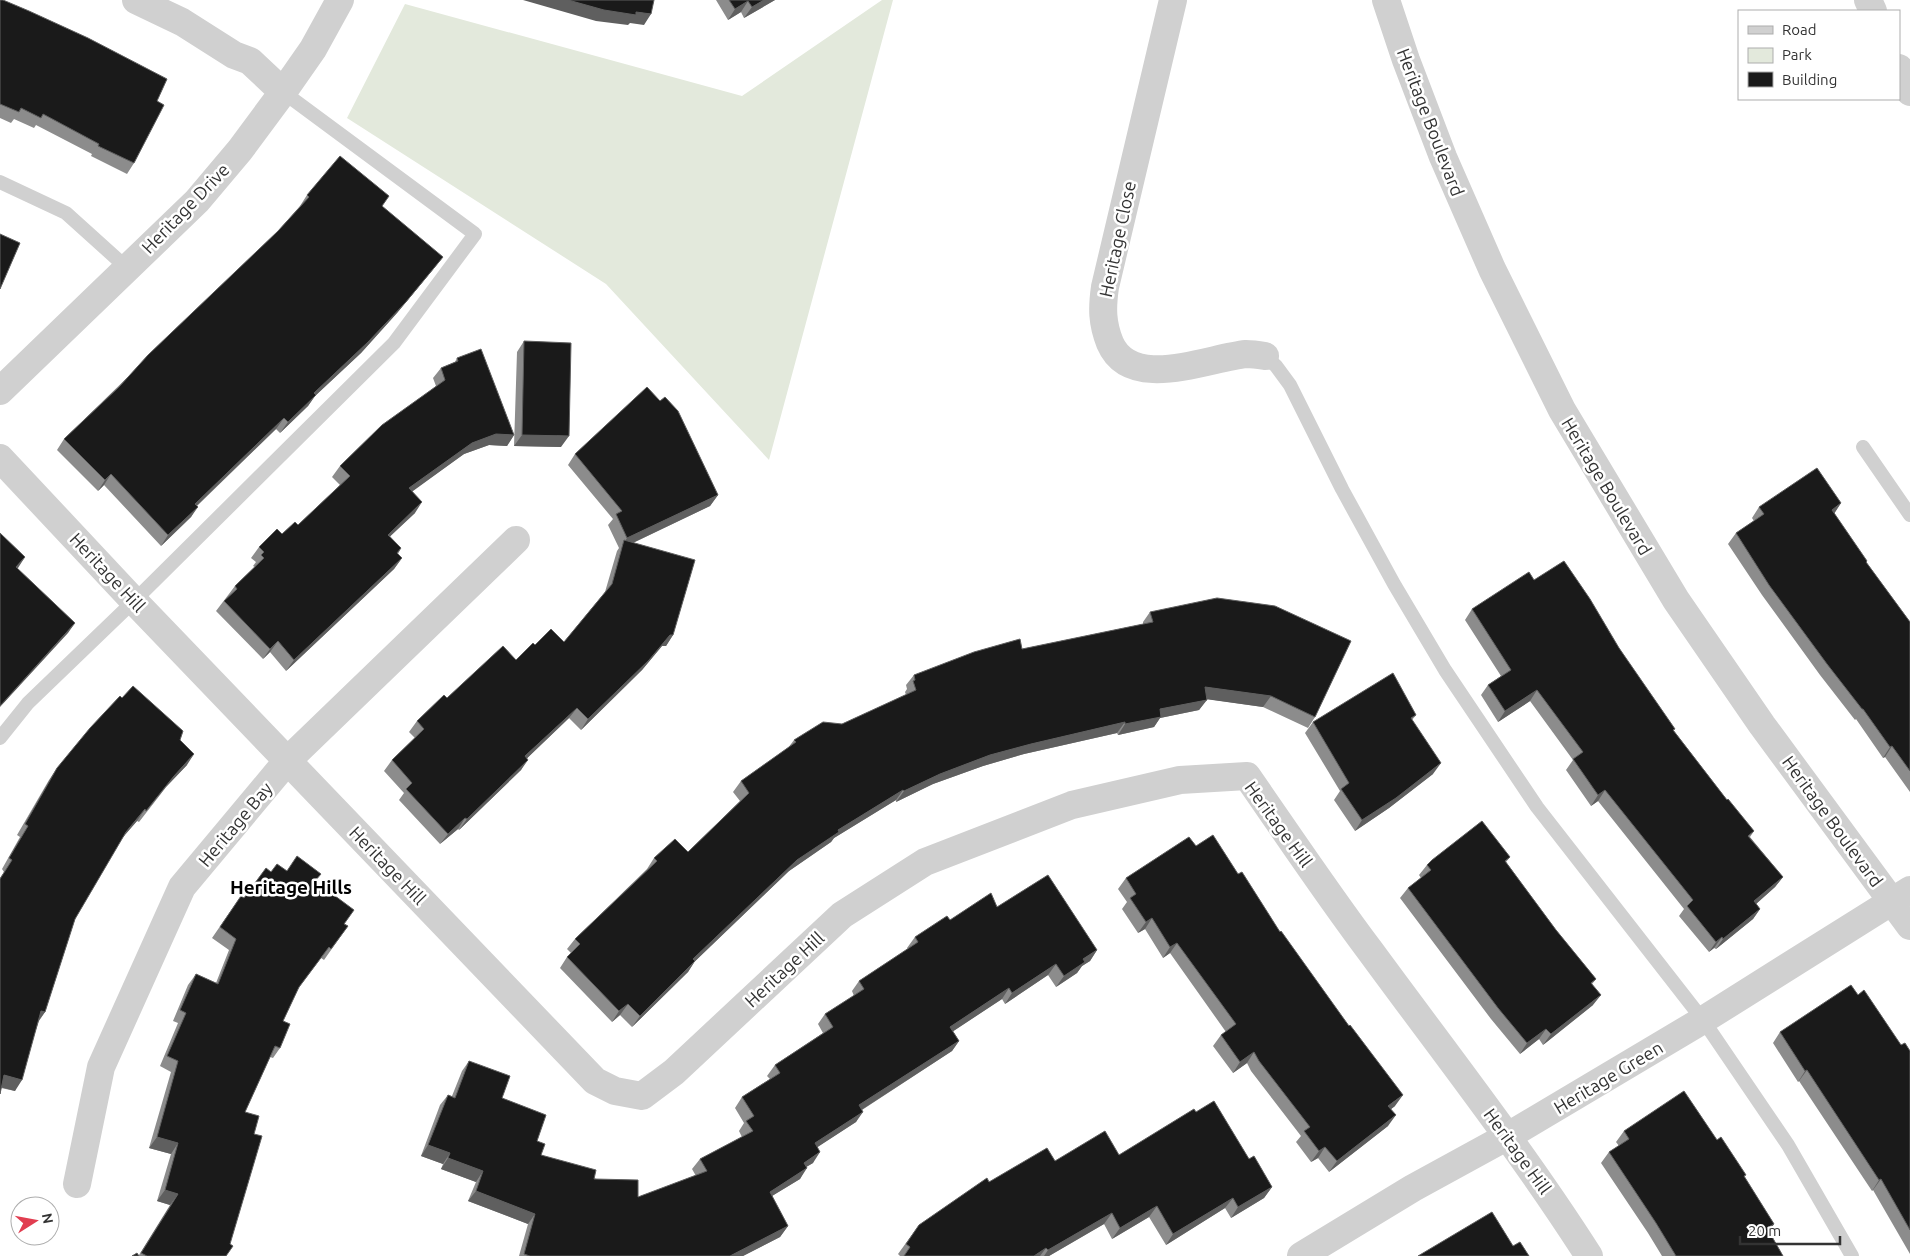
<svg xmlns="http://www.w3.org/2000/svg" width="1910" height="1256" font-family="Ubuntu,sans-serif">
  <style>
    .green { fill: #e3e9dc }
    .lines { fill: none; stroke-linecap: round; stroke-linejoin: round }
    .service { stroke: #d0d0d0; stroke-width: 14 }
    .minor { stroke: #d0d0d0; stroke-width: 28 }
    .wall { fill: #8c8c8c }
    .shaded-wall { fill: #5f5f5f }
    .building { fill: #1a1a1a; stroke: #5f5f5f }
    .labels { text-anchor: middle; dominant-baseline: central; stroke-width: 5; stroke-linejoin: round; paint-order: stroke }
    .street-label { font-size: 18px; fill: #333; stroke: #fff }
    .neighbourhood-label { font-size: 19px; font-weight: bold; fill: #000; stroke: #fff }
  </style>
  <rect width="100%" height="100%" fill="#fff"/>
  <!-- green -->
  <path class="green" d="M882,0H893L769,460L606,284L347,118L405,4L742,96Z"/>
  <g class="lines">
    <!-- service -->
    <path class="service" d="M0,182L66,213L127,268
      M1265,356L1276,366L1290,385L1342,489L1394,584L1445,670L1537,807L1703,1020L1788,1145L1852,1256
      M1863,447L1910,515
      M0,738L28,703L134,601L394,343L475,234L283,92"/>
    <!-- minor -->
    <path class="minor" d="M136,0L182,22L234,55L250,61L283,92
      M1173,0L1105,287C1102,308 1102,323 1110,343C1131,392 1207,358 1246,354C1252,354 1259,355 1265,356
      M1386,0L1406,60L1443,157L1492,269L1562,410L1676,600L1762,725L1910,926
      M1868,0L1873,11
      M1899,68L1910,92
      M0,391L197,201L240,150L283,92L313,49L340,0
      M0,458L134,601L595,1081L615,1091L642,1096L674,1072L842,915L925,862L1072,805L1180,780L1247,776C1288,835 1328,895 1371,952C1445,1053 1522,1151 1589,1256
      M77,1184L101,1067L182,887L288,760L516,540
      M1301,1256L1413,1188L1508,1136L1703,1020L1910,890"/>
  </g>
  <!-- wall -->
  <path class="wall" d="M0,0L157,101L134,163L127,174L91,156L92,154L36,125L34,128L14,119L11,123L0,118Z
    M716,0H775L744,18L741,12L728,20Z
    M307,195L382,207L435,267L397,313L361,353L315,396L308,406L280,433L276,429L197,506L191,517L161,546L104,485L98,491L57,450L64,439L278,231L300,206Z
    M524,341L561,447L514,446L517,352Z
    M457,358L514,435L507,446L489,445L464,454L412,491L415,513L390,536L401,548L398,554L402,558L394,569L286,671L270,652L263,659L216,611L235,586L255,567L253,566L256,562L251,558L259,547L298,525L340,485L332,477L340,466L436,386L433,378L441,368L455,362Z
    M575,454L718,495L710,506L633,543L673,635L666,646H662L642,670L581,730L569,718L527,758L521,770L459,830L458,829L440,844L399,800L404,793L384,771L392,760L415,738L409,732L417,721L447,698L516,660L535,645L564,642L605,592L617,551L619,548L608,525L613,519L568,465Z
    M1841,503L1834,513L1866,562L1910,622V792L1885,757L1883,758L1856,719L1855,720L1820,675L1762,595L1728,544L1736,533L1754,521L1752,518L1759,507Z
    M1534,580L1619,648L1674,731L1727,800L1754,831L1750,837L1783,877L1775,887L1756,904L1760,909L1753,919L1716,949L1714,948L1709,952L1679,916L1684,909L1598,801L1591,806L1566,770L1573,760L1530,701L1498,722L1481,695L1488,685L1501,676L1465,620L1472,609Z
    M1150,612L1315,717L1308,728L1263,707L1207,699L1199,710L1160,718L1154,727L1118,735L1117,733L1024,754L983,766L933,784L896,802V800L834,838L831,842L789,871L695,961L688,972L632,1027L620,1015L612,1022L560,968L567,957L571,953L567,949L575,939L647,869L654,858L688,852L740,801L733,792L741,781L788,748L794,740L842,724L906,695L905,692L907,689L906,685L914,675L1022,649L1143,624V622Z
    M1416,715L1412,720L1433,774L1389,808L1355,831L1334,800L1340,791L1305,733L1313,722Z
    M180,740L187,765L166,787L139,822L137,821L122,838L75,919L45,1012L39,1021L15,1091L1,1088L0,1094V878L4,872L2,869L20,837L17,835L49,780L57,768Z
    M1196,846L1238,874L1280,932L1395,1106L1391,1109L1388,1126L1329,1172L1318,1158L1311,1162L1296,1142L1301,1136L1251,1071L1247,1063L1233,1073L1213,1046L1221,1035L1226,1032L1170,953L1163,958L1145,929L1138,933L1122,909L1127,902L1118,889L1126,878Z
    M1510,857L1506,862L1556,930L1596,979L1592,984L1593,1005L1543,1045L1539,1039L1520,1054L1491,1019L1400,898L1408,888L1421,878L1419,875L1427,865Z
    M287,871L315,881L345,924L348,926L324,960L321,958L298,989L283,1021L280,1048L273,1058L270,1057L245,1112L254,1134L226,1256H132L139,1255L170,1205L157,1201L171,1154L149,1148L171,1072L160,1066L178,1023L173,1021L188,985L196,974L216,983L229,950L212,938L241,896L244,898L271,872Z
    M997,907L1097,950L1090,961L1082,966L1077,973L1056,987L1048,975L1005,1004L1002,999L953,1031L959,1041L952,1051L862,1110L856,1122L817,1147L813,1163L806,1167L800,1179L772,1196L788,1226L780,1237L743,1256H519L528,1224L468,1201L476,1182L441,1169L443,1164L421,1156L440,1105L448,1095L452,1096L462,1071L469,1061L502,1098L537,1141L541,1155L638,1197L696,1176L692,1169L700,1159L742,1137L739,1131L744,1123L735,1108L742,1097L770,1079L767,1076L775,1065L823,1033L818,1024L825,1014L854,996L852,991L859,981L908,949L907,948L915,937L950,920Z
    M1858,995L1901,1045L1910,1051V1254L1873,1190L1872,1191L1799,1081L1798,1082L1773,1043L1780,1032Z
    M1196,1112L1249,1159L1272,1187L1264,1198L1231,1218L1225,1208L1166,1245L1149,1217L1112,1239L1104,1224L1049,1256H900L898,1254L919,1225L989,1182L1055,1161L1119,1155Z
    M1624,1131L1717,1140L1744,1177L1774,1224L1769,1231L1783,1256H1662L1648,1233L1601,1163L1609,1152L1619,1146L1616,1142Z"/>
  <!-- shaded-wall -->
  <path class="shaded-wall" d="M523,0H568L651,14L644,25L630,23L628,25L596,21Z
    M764,0H775L744,18L752,7Z
    M748,1L741,12L728,20L735,9Z
    M443,257L435,267L397,313L361,353L315,396L308,406L280,433L288,422L314,393Z
    M284,418L276,429L188,514L195,504Z
    M496,434L514,435L507,446L489,445L464,454L402,499L409,488L472,443Z
    M522,435L569,436L561,447L514,446Z
    M111,474L104,485L98,491L105,480Z
    M718,495L710,506L622,548L623,544L627,538Z
    M422,502L415,513L381,545L388,535Z
    M1841,503L1834,514L1832,510Z
    M198,507L191,517L161,546L168,535Z
    M25,557L18,568L9,577L16,567Z
    M402,558L394,569L286,671L294,660Z
    M75,623L68,633L0,707V706L4,700Z
    M670,635H673L666,646H662L642,670L581,730L588,719Z
    M278,641L270,652L263,659L270,649Z
    M1205,687L1271,696L1263,707L1198,698Z
    M1537,690L1530,701L1498,722L1505,711Z
    M1207,700L1199,710L1160,718L1154,727L1118,735L1125,724L1160,709Z
    M577,708L569,718L518,767L525,756Z
    M1125,722L1117,733L1024,754L983,766L933,784L896,802L904,791L940,774L990,755L1031,744Z
    M1892,746L1885,757L1883,758L1890,747Z
    M194,754L187,765L166,787L139,822L174,776Z
    M528,760L521,770L459,830L467,819Z
    M1441,763L1433,774L1389,808L1355,831L1362,820Z
    M903,790L896,800L834,838L831,842L789,871L686,970L693,959L797,860L838,830Z
    M1605,790L1598,801L1591,806L1598,795Z
    M145,809L137,821L118,843L126,832Z
    M465,818L458,829L440,844L448,834Z
    M1783,877L1775,887L1747,912L1754,901Z
    M1760,909L1753,919L1716,949L1723,939Z
    M1152,918L1145,929L1138,933L1146,922Z
    M1722,937L1714,948L1709,952L1716,942Z
    M1177,943L1170,953L1163,958L1170,947Z
    M1097,950L1090,961L1082,966L1077,973L1056,987L1064,976L1083,959Z
    M695,961L688,972L632,1027L640,1016Z
    M1056,964L1048,975L1005,1004L1012,993Z
    M1009,988L1002,999L943,1038L950,1027Z
    M1601,995L1593,1005L1543,1045L1551,1034Z
    M628,1004L620,1015L612,1022L619,1011Z
    M41,1011L45,1012L37,1023Z
    M1546,1029L1539,1039L1520,1054L1527,1043Z
    M959,1041L952,1051L852,1116L859,1105Z
    M1254,1052L1247,1063L1233,1073L1240,1062Z
    M1807,1070L1799,1081L1798,1082L1805,1071Z
    M4,1075L22,1080L15,1091L0,1087Z
    M1403,1095L1395,1106L1381,1117L1388,1106Z
    M863,1112L856,1122L807,1154L815,1143Z
    M1396,1115L1388,1126L1329,1172L1337,1161Z
    M157,1137L178,1143L171,1154L149,1148Z
    M428,1145L450,1153L443,1164L421,1156Z
    M1325,1147L1318,1158L1311,1162L1319,1151Z
    M820,1152L813,1163L796,1173L804,1163Z
    M448,1158L483,1171L476,1182L441,1169Z
    M807,1168L800,1179L762,1202L770,1192Z
    M1881,1179L1873,1190L1872,1191L1879,1180Z
    M1272,1187L1264,1198L1231,1218L1238,1207Z
    M165,1190L178,1194L170,1205L157,1201Z
    M476,1191L535,1214L528,1224L468,1201Z
    M1233,1198L1225,1208L1166,1245L1173,1234Z
    M1157,1206L1149,1217L1112,1239L1120,1228Z
    M1112,1213L1104,1224L1049,1256H1044L1048,1250Z
    M1774,1224L1767,1235V1228Z
    M788,1226L780,1237L743,1256H730Z
    M1046,1248L1040,1256H1034Z"/>
  <!-- building -->
  <path class="building" d="M0,0H3L29,11L88,38L167,79L157,101L164,105L134,163L98,146L99,144L43,114L41,118L21,108L19,112L0,104Z
    M568,0H654L651,14L636,12V15L604,10Z
    M729,0H764L752,7L748,1L735,9Z
    M340,156L389,196L382,206L443,257L405,303L368,342L314,393L316,395L288,422L284,418L195,504L198,507L168,535L111,474L105,480L64,439L119,387L148,355L278,231L309,197L307,195Z
    M0,234L20,243L0,289Z
    M524,341L571,343L569,436L522,435Z
    M481,349L514,435L496,434L472,443L409,488L422,502L388,535L401,548L397,553L402,558L294,660L278,641L270,649L224,601L237,589L235,586L264,558L261,555L264,552L259,547L277,529L282,534L295,522L298,525L350,476L340,466L382,425L445,380L441,368L458,361L457,358Z
    M647,387L660,401L665,397L678,411L718,495L627,538L616,514L622,511L575,454Z
    M1817,468L1841,503L1832,510L1867,561L1866,562L1910,622V771L1892,746L1890,747L1863,709H1862L1827,664L1769,585L1736,533L1764,514L1759,507Z
    M0,533L25,557L16,567L75,623L0,706Z
    M624,540L695,560L673,635H670L649,660L588,719L577,708L525,756L528,760L467,819L465,818L448,834L406,789L412,783L392,760L424,729L417,721L444,695L447,698L503,646L516,660L533,643L535,645L551,629L564,642L612,584Z
    M1564,561L1590,599L1619,648L1675,729L1673,730L1727,800L1728,799L1754,831L1748,836L1783,877L1754,901L1760,909L1723,939L1722,937L1716,942L1687,906L1693,900L1605,790L1598,795L1573,759L1583,752L1537,690L1505,711L1488,685L1511,670L1472,609L1529,572L1534,580Z
    M1217,598L1275,606L1351,641L1315,717L1271,696L1205,687L1207,700L1160,709L1161,717L1125,724V722L1031,744L990,755L940,774L904,791L903,790L838,830L839,832L797,860L693,959L695,961L640,1016L628,1004L619,1011L567,957L580,944L575,939L657,861L654,858L675,839L688,852L749,793L741,781L796,742L794,740L823,722L842,724L916,690L913,681L915,680L914,675L974,652L1020,639L1022,649L1153,622L1150,612Z
    M1393,673L1416,715L1411,718L1441,763L1396,798L1362,820L1341,789L1349,783L1313,722Z
    M133,686L183,731L180,740L194,754L174,776L146,811L145,809L126,832L75,919L45,1012L41,1011L22,1080L4,1075L0,1094V879L12,860L9,858L28,826L25,824L57,768L90,728L120,696L122,698Z
    M1482,821L1510,857L1505,861L1556,930L1596,979L1591,983L1601,995L1551,1034L1546,1029L1527,1043L1498,1008L1408,888L1431,870L1427,865L1432,860Z
    M1213,835L1238,874L1242,872L1280,932L1281,931L1349,1026L1350,1025L1403,1095L1388,1106L1396,1115L1337,1161L1325,1147L1319,1151L1304,1131L1310,1127L1259,1061L1254,1052L1240,1062L1221,1035L1236,1024L1177,943L1170,947L1152,918L1146,922L1130,898L1136,894L1126,878L1189,837L1196,846Z
    M297,856L321,874L315,881L354,910L344,924L348,926L331,949L329,947L299,987L283,1021L290,1024L280,1048L275,1046L245,1112L259,1116L254,1134L262,1136L230,1244L233,1246L226,1256H147L141,1253L178,1194L165,1190L178,1143L157,1137L178,1061L167,1056L186,1013L180,1010L196,974L218,984L236,939L220,927L241,896L244,898L266,868L271,872L277,864L287,871Z
    M1048,875L1097,950L1083,959L1085,962L1064,976L1056,964L1012,993L1009,988L950,1027L959,1041L859,1105L863,1112L815,1143L820,1152L804,1163L807,1168L770,1192L788,1226L730,1256H530L524,1254L535,1214L476,1191L483,1171L448,1158L450,1153L428,1145L448,1095L455,1098L469,1061L510,1076L502,1098L546,1115L537,1141L545,1144L541,1155L596,1170L594,1179L638,1180V1197L707,1171L700,1159L753,1131L746,1121L754,1116L742,1097L780,1073L775,1065L833,1027L825,1014L864,989L859,981L918,942L915,937L947,916L950,920L991,893L997,907Z
    M1851,985L1858,995L1864,990L1901,1045L1905,1043L1910,1051V1230L1881,1179L1879,1180L1807,1070L1805,1071L1780,1032Z
    M1684,1091L1717,1140L1721,1137L1746,1175L1744,1176L1774,1224L1767,1228L1783,1256H1676L1656,1223L1609,1152L1629,1139L1624,1131Z
    M1214,1101L1249,1159L1254,1156L1272,1187L1238,1207L1233,1198L1173,1234L1157,1206L1120,1228L1112,1213L1048,1250L1046,1248L1034,1256H904L910,1247L906,1244L919,1225L987,1178L989,1182L1047,1148L1055,1161L1105,1131L1119,1155L1194,1109L1196,1112Z
    M1492,1212L1513,1246L1520,1242L1529,1256H1418Z
    M137,1253L139,1256H132Z"/>
  <g class="labels">
    <!-- street labels -->
    <g class="street-label">
      <text transform="translate(1431 122) rotate(69)">Heritage Boulevard</text>
      <text transform="translate(185 208) rotate(-46)">Heritage Drive</text>
      <text transform="translate(1117 239) rotate(-78)">Heritage Close</text>
      <text transform="translate(1607 486) rotate(59)">Heritage Boulevard</text>
      <text transform="translate(108 572) rotate(47)">Heritage Hill</text>
      <text transform="translate(1833 821) rotate(54)">Heritage Boulevard</text>
      <text transform="translate(235 824) rotate(-50)">Heritage Bay</text>
      <text transform="translate(1279 824) rotate(54)">Heritage Hill</text>
      <text transform="translate(388 865) rotate(46)">Heritage Hill</text>
      <text transform="translate(784 969) rotate(-43)">Heritage Hill</text>
      <text transform="translate(1608 1077) rotate(-31)">Heritage Green</text>
      <text transform="translate(1518 1151) rotate(54)">Heritage Hill</text>
    </g>
    <!-- neighbourhood labels -->
    <g class="neighbourhood-label">
      <text x="291" y="887">Heritage Hills</text>
    </g>
  </g>
  <!-- legend -->
  <rect x="1738" y="10" width="162" height="90" fill="#ffffff" stroke="#adadad"/>
  <rect x="1748" y="26" width="25" height="8" fill="#d0d0d0" stroke="#adadad"/>
  <text x="1782" y="35" font-size="15" fill="#333333">Road</text>
  <rect x="1748" y="48" width="25" height="15" fill="#e3e9dc" stroke="#adadad"/>
  <text x="1782" y="60" font-size="15" fill="#333333">Park</text>
  <rect x="1748" y="72" width="25" height="15" fill="#1a1a1a" stroke="#adadad"/>
  <text x="1782" y="85" font-size="15" fill="#333333">Building</text>
  <!-- north arrow -->
  <g transform="translate(35 1221) rotate(79)"><circle r="24" fill="#ffffff" stroke="#adadad"/>
  <path d="M0-4L9 19L0 12L-9 19Z" fill="#e13d50"/>
  <text y="-8" font-size="14" font-weight="bold" text-anchor="middle" fill="#333333">N</text>
  </g>
  <!-- scale -->
  <path d="M1740 1236v8h100v-8" fill="none" stroke="#333333" stroke-width="2.5"/>
  <text x="1748" y="1236" font-size="15" fill="#333333" stroke="#ffffff" stroke-width="4" paint-order="stroke">20 m</text>
</svg>
